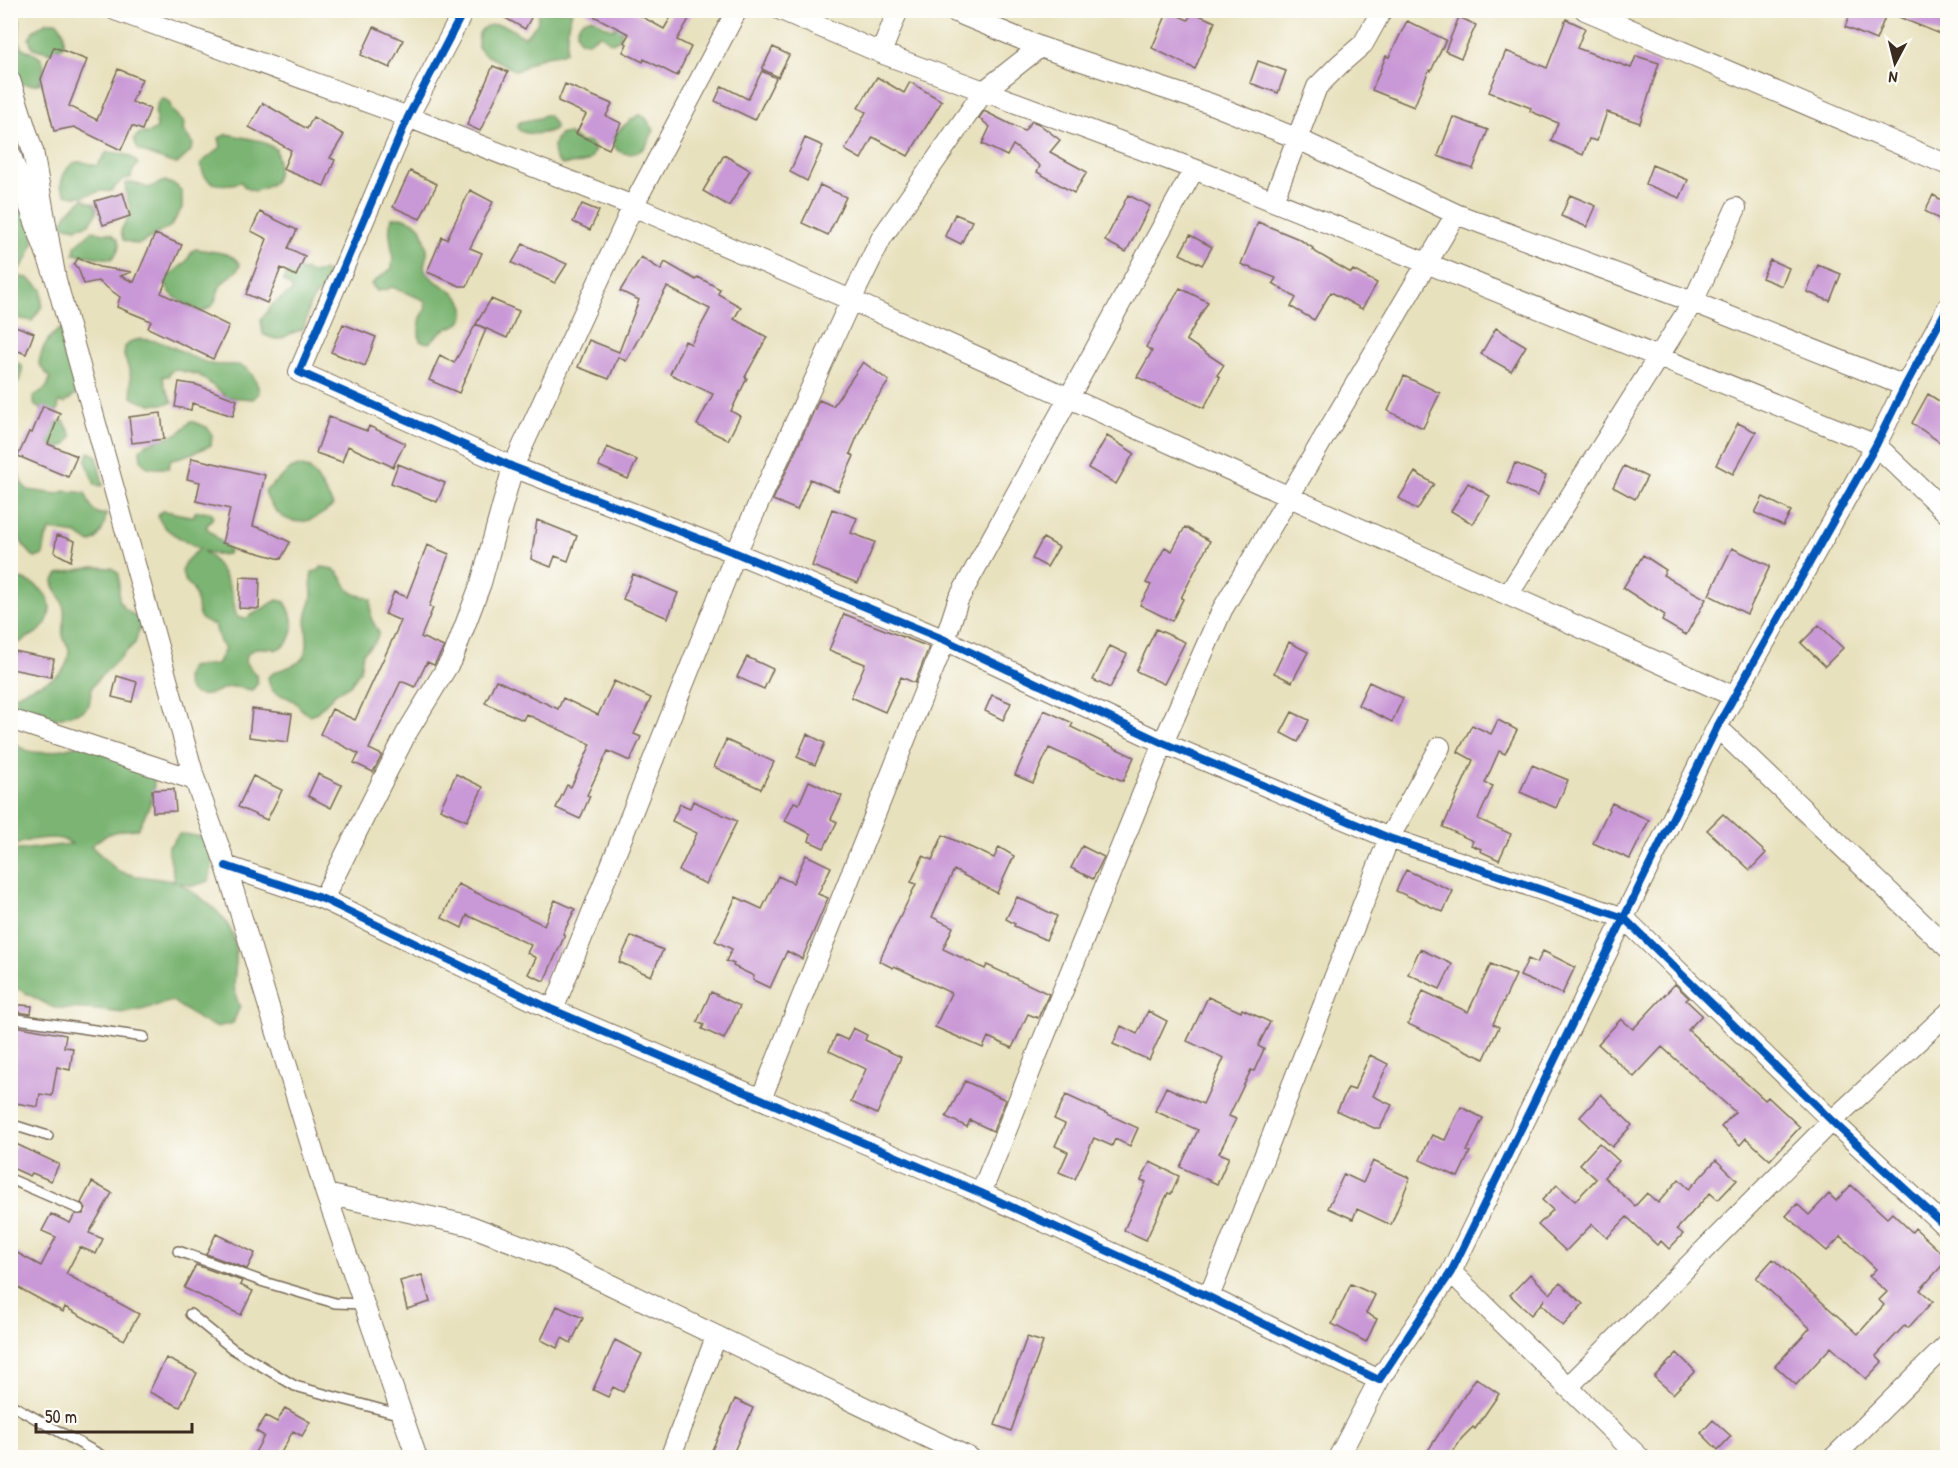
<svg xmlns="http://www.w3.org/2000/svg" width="1958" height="1468" font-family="'Patrick Hand',sans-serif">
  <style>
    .forest { fill: #7bb573; stroke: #5b7048; stroke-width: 1.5 }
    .building { fill: #c998d6 }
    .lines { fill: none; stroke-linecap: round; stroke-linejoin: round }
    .service-casing { stroke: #786a56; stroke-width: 12 }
    .minor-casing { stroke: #786a56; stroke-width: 22 }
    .service { stroke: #fff; stroke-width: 9 }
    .minor { stroke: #fff; stroke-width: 20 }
    .cycleway-casing { stroke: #fdfcf7; stroke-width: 11 }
    .cycleway { stroke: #0057b8; stroke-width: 8 }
  </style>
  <rect width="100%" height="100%" fill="#fdfcf7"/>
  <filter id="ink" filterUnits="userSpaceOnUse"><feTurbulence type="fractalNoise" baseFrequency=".0167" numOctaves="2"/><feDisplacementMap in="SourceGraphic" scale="12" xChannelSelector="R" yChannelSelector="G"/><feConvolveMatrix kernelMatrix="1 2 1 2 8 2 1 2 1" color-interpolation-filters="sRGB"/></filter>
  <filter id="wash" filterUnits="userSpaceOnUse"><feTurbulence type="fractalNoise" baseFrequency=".008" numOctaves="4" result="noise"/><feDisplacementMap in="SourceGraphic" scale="24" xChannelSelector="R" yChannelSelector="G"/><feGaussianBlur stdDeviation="1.35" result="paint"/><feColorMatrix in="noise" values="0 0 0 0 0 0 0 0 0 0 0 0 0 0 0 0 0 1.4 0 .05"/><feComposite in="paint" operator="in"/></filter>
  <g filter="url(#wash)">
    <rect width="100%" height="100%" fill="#e8e1be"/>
    <!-- forest -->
    <path class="forest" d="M539,11H572L568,25L566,51C558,56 551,54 542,57C533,60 525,67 516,71L484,54L478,47C478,43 478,35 480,32C485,23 500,23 508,27C514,30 517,34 525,37L537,24Z
      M11,13L20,19L19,40L22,48C40,56 51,60 39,82H43C28,89 22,79 11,85Z
      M590,18C600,20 603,28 614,29L616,26L622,30L620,39L612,43L601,35L597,36L589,42L581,41C572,32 579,20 590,18Z
      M47,22H57C64,29 65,35 64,45L51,53L33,48L29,39L33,31Z
      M162,98L169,102L172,110L184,123L183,130L193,144L190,152L177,164C173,164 141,152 138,149C136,146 135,142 134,139L140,133H149L157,129C156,116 152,108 162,98Z
      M544,115H548L555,125V129C545,134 528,136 519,130L517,126L520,122L540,118Z
      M639,115L644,116L654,130C651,135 649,142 645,147C635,158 610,156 614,137C616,131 633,118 639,115Z
      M568,133L580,142H589L595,148C590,169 578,161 562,165C551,157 551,146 559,135Z
      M227,134L261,141L276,149C278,157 279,171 276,178C273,184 275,181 269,185C258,192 249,194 241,182C221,187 203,187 201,163L221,147L219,138Z
      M107,152C120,153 130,153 138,164L132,172L131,178L123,179L111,191H101L83,196H74L66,194L61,186C62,176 69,160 82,162C88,163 92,165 97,166Z
      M165,181L177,186L182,192V208L171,226L141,243L136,244L123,240L121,231C123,224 129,220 130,213C132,203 123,196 126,183H135L148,188Z
      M10,191L28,198C34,232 41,251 12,276L28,278L42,289V306L32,321L11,317Z
      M84,198L87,201L95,204C99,212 94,218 89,224L76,228L62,225L67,213Z
      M401,217C420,224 421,222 425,241C426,246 428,249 427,254C426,262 422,265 426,272C436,287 468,292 464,315C462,326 451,326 442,331C438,334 433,340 429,343L420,341C418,330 419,318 426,308L424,300L392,287L385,290L377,291L371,284L392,268C396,248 385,234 392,218Z
      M92,231L112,234L118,240C121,248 117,254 111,259L74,254L75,246Z
      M197,249C210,252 234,251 240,265C236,276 224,278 220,287C213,301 219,306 200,312C188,303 165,298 165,279L186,262L193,250Z
      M295,270L307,271L311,273L323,271L328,273V281C322,290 314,296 309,306C306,315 308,322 302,330C282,333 286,346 263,334L261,320L274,303L293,291L291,287L283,281L287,274Z
      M62,328L65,336V354L70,361L78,392L65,403L59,402L58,410L50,413L35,406L33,397L47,387L50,378L39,364C41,349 48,336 62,328Z
      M141,339C150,340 160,341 168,345C183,351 195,360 211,364C223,367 237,361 247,369C254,375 258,384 259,393L253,399L227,397L199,375L173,369L168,376H163L164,385L173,402C160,406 143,405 132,397L130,372L124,356L125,347L132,341Z
      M11,360L22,365C23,375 18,385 11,390Z
      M61,421H64L72,436L67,444L60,448L51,445L46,438L52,425Z
      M191,421L207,427L212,435L211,445C204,449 178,459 171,459L169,468C152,468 140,471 140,450L147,444L179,433Z
      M89,452L97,456L103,486L95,485L86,461Z
      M11,456L17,466L21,483L28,490L57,494L66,491L85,493C90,503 92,516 106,514C104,527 102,537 90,543L77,534L50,530L46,538L43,555L35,558L24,546L11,524Z
      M299,466C300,466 308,469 309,469C313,471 331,500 333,506C316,520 295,530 277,512C271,505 267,500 265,491L291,469Z
      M163,511C174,511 183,517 194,516L195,512L203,511L212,513L213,517L206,527L229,550L228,554L219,555L203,551C218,561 229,581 233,599C235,605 234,610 237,617L245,619L277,600L285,602C296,620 298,643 274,650L273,648H256L248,653L245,662L256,675L258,683L252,690C244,689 236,686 229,687C221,688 214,694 206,695C187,697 182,681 190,667L217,664L225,649L220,642L215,625C191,620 201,608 194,592C192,587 187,583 185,580C176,566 191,556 200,549C186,540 165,534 158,517L159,513Z
      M93,567L112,568L119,574V600L124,608L139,619L140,627L135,643L97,680L92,687L89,705L83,711L40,723L11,714L16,695C38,681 70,683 69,648C55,628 69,623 63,605C61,596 55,591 53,582L58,574Z
      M321,567C346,568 340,585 353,593C359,597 364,595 371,600V618L379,633L375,642L363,653L360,671L350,685L336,693L317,712L309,715C302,712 300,707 295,702C281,691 271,700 268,677C277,668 292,669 301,660C313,648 303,628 307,614C308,608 312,602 312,596C312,587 310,581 312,572L320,570Z
      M11,577C17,579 23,579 29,582C49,590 57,611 42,628C35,636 26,637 18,644L11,641Z
      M11,740C38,768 72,740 103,742C123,743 138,752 153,764C157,792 151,805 138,829C117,830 107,832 91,846L118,871L136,876L175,881L168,848L179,834C192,835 207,836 216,847L209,881L193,886L178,882C208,903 238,919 236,960C235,977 231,991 240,1006L233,1023L216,1027L200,1020L172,1001L141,1010L125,1013L87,1009L54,1008L11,985V851L72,844C59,833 24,839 11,848Z"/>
    <g id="blocks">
      <!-- building -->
      <path class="building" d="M491,10H535L525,29Z
        M582,10H630L664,29L675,10H694L677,40L691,47L677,76L644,59L643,62L623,52L627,44L624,42L629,34Z
        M1852,10H1947V37L1887,12L1876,40L1845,27Z
        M1168,11L1188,20L1192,12L1215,22L1195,69L1152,48Z
        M1459,17L1476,25L1461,58L1445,51Z
        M1566,19L1585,28L1577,48L1631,68L1636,56L1659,63L1640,123L1607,112L1597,141L1589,139L1583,155L1551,141L1558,123L1530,111L1531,108L1489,92L1506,51L1547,68Z
        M1407,21L1446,40L1431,71L1429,70L1414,107L1372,90L1386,56L1389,57Z
        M374,27L403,40L390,68L361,55Z
        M54,47L87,60L69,106L97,120L118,69L142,79L132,102L150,109L142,130L132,126L121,150L74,127L54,131L41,79Z
        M773,47L789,55L778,77L762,69Z
        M1258,61L1286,71L1278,93L1250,83Z
        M493,66L508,72L480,131L467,125Z
        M762,71L776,78L755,120L715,101L722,86L748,99Z
        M877,77L904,93L910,82L942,101L908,156L873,137L861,159L845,150L866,112L858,108Z
        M565,84L612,104L606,116L621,123L609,149L576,134L586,114L558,101Z
        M263,103L307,129L313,117L344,135L330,158L335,160L324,186L283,169L291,150L249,127Z
        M984,111L1024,131L1032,121L1039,124L1060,140L1050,152L1087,172L1074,193L1037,172L1040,166L1013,145L1007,156L982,144L990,127L979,118Z
        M1453,117L1488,130L1473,169L1438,156Z
        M805,138L823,146L807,181L790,172Z
        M724,155L750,170L729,206L703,191Z
        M1652,165L1688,180L1680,198L1645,184Z
        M410,171L437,184L420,219L393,207Z
        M820,185L846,197L828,235L802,223Z
        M470,190L493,202L470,248L482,253L467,286H460L427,272L442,237L447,239Z
        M123,193L130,216L103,225L95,201Z
        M1128,195L1150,206L1126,252L1105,241Z
        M1570,195L1596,206L1587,227L1561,216Z
        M1933,195L1947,203V224L1925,211Z
        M582,204L599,211L590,230L573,222Z
        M260,212L297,230L288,248L305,256L296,276L281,268L267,303L246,294L267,239L251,231Z
        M955,214L972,221L961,244L945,236Z
        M1258,222L1299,239L1313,248L1312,250L1351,273L1353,270L1377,283L1362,309L1331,292L1314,320L1291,307L1296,298L1273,283L1276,278L1241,264Z
        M155,234L182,245L161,293L229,326L213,359L148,328L151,321L117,307L120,297L98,281L84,284L78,268L74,265L78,258L99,267L132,272L120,276L134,282Z
        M1190,235L1212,247L1202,265L1180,254Z
        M523,244L567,264L555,283L512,263Z
        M641,257L661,270L665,262L696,280L698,277L720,289L718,294L741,307L734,319L767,337L745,377L747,378L731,411L740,416L728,440L697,425L713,394L670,374L685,341L691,344L710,309L667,287L626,361L618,357L609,379L578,367L589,340L619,352L639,300L620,291Z
        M1770,260L1789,268L1782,286L1762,278Z
        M1818,265L1841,274L1830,301L1807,292Z
        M1180,288L1208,302L1186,340L1224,365L1217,375L1220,377L1204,408L1137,377L1152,351L1146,347Z
        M491,299L519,311L507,338L476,324Z
        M10,324L34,333L26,354L10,348Z
        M343,324L376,337L365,366L331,352Z
        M476,324L486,329L459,393L429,380L440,355L454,363Z
        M1496,328L1526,346L1511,371L1481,354Z
        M863,362L889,381L868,411L850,454L854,456L838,491L810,479L797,510L773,500L819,400L833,406Z
        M1404,376L1440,393L1423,428L1388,411Z
        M179,382L197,385L237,400L233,416L192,403L191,410L175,407Z
        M1928,394L1947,406V447L1912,423Z
        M43,406L60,413L48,444L77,456L68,477L18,456L29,432L32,433Z
        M161,413L164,439L132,443L129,417Z
        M329,417L367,431L369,426L405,443L393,467L348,446L342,462L316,453Z
        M1738,423L1756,432L1733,474L1716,465Z
        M1107,436L1134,453L1116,484L1088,468Z
        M607,447L637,460L628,479L599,466Z
        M192,458L265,475L253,526L263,529L290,542L281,559L222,543L230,509L196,501L200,482L187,479Z
        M1515,463L1546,476L1538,496L1507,483Z
        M398,464L445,483L437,502L391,483Z
        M1624,466L1647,477L1635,499L1613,487Z
        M1415,472L1434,484L1417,510L1399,498Z
        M1468,483L1490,496L1473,524L1451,511Z
        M1763,497L1791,511L1783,526L1755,513Z
        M832,509L857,518L851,533L875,542L858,583L812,566Z
        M537,520L577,536L568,561L555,556L551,567L531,559Z
        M1185,527L1210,541L1181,598L1183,599L1172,621L1140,605L1151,585L1146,583L1165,547L1172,551Z
        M57,535L75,541L71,561L54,552Z
        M1043,538L1059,547L1047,567L1032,559Z
        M427,545L449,554L429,607L433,608L421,637L444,647L434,665L427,662L415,687L401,681L369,749L382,755L373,772L354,763L359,754L320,734L332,709L355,720L401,621L385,614L394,592L407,597Z
        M1732,548L1770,566L1747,614L1709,595Z
        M1643,555L1666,570L1663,575L1706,599L1686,635L1662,621L1665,615L1623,588Z
        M633,574L678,593L668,618L623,599Z
        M240,577L260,578L259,609L239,608Z
        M844,614L929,647L915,683L901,677L885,712L851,697L865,664L829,650Z
        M1819,625L1843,648L1825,666L1801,643Z
        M1156,629L1185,642L1164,684L1136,671Z
        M1289,642L1308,652L1292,682L1274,673Z
        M1110,646L1127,654L1110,688L1093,680Z
        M14,651L54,659L51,677L11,669Z
        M747,657L773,669L764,689L737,677Z
        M117,676L137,682L132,702L112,697Z
        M496,680L558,709L563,698L598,715L614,681L651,698L634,734L641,737L630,761L608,751L587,795L590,796L580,819L556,808L567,785L571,787L591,744L526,714L523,720L485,703Z
        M1369,682L1403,698L1392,722L1358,705Z
        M992,695L1011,703L1003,720L985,711Z
        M252,709L292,714L288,742L249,737Z
        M1044,710L1073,723L1071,727L1134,757L1123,781L1049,748L1033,783L1015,775Z
        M1292,712L1309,720L1298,742L1281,733Z
        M1498,720L1517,730L1505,754L1499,751L1485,783L1493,786L1478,819L1511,834L1499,860L1480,851L1481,849L1471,845L1473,841L1443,827L1473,760L1458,752L1472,725L1491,734Z
        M807,734L825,743L815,765L797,757Z
        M726,740L774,762L761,789L714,767Z
        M1532,765L1568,780L1556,808L1520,792Z
        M318,774L342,785L331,808L308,796Z
        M456,774L483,787L467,821L440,809Z
        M253,776L282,790L267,820L238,807Z
        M809,781L842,796L831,819L837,822L824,848L809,841L811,834L785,821L794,802L799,804Z
        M174,789L176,811L153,812L152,790Z
        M693,801L737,821L706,884L679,871L697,833L672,821L680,804L690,808Z
        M1612,803L1649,820L1630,859L1593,843Z
        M1723,814L1766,853L1750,870L1707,830Z
        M943,835L994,858L999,847L1014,856L997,893L954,870L932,917L953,927L943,949L985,969L987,965L1049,994L1038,1018L1028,1014L1012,1048L988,1037L983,1048L935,1027L951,993L894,966L893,968L879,961L916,884L911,882L923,856L932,860Z
        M1082,846L1104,857L1093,879L1071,868Z
        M806,855L831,867L818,894L828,898L802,959L787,951L770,988L753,980L754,976L733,966L734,964L726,961L732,949L715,941L736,897L762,909L778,876L793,883Z
        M1406,870L1453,891L1443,912L1396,891Z
        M458,884L544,925L555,900L575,909L563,934L565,935L544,981L528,974L536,958L527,953L531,945L467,915L462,928L442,918Z
        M1017,897L1057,916L1046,940L1014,926L1015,924L1006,919Z
        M631,936L663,950L651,976L619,962Z
        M1420,949L1452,964L1440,989L1408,974Z
        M1543,951L1575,967L1562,994L1520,976L1528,959L1537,963Z
        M1491,964L1516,975L1493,1024L1499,1027L1484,1059L1408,1024L1423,991L1468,1012Z
        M1675,984L1689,998L1686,1000L1702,1015L1688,1030L1765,1100L1768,1097L1800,1127L1770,1160L1746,1138L1740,1145L1721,1127L1735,1112L1662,1047L1634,1077L1598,1044L1621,1019L1633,1029Z
        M711,992L740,1006L724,1039L702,1029L704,1025L697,1022Z
        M1208,997L1241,1012L1242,1009L1270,1022L1258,1046L1264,1049L1254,1071L1251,1070L1229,1116L1236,1119L1219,1153L1229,1157L1217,1184L1180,1167L1198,1130L1155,1111L1166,1087L1203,1104L1224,1058L1187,1041Z
        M10,1004L32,1006L31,1014L10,1011Z
        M1148,1011L1167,1021L1149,1060L1113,1044L1121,1026L1137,1034Z
        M10,1025L66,1035L64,1047L73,1048L70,1070L57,1067L52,1096L40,1094L38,1107L10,1102Z
        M853,1028L867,1035L865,1040L901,1057L877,1114L851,1102L866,1069L829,1051L836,1035L847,1040Z
        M1370,1055L1388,1064L1373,1096L1392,1105L1380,1128H1374L1337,1111L1348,1088L1354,1090Z
        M965,1081L1006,1100L993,1131L970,1120L967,1127L946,1117Z
        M1601,1094L1632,1125L1612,1147L1580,1117Z
        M1066,1095L1138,1128L1130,1146L1115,1139L1112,1146L1094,1138L1075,1179L1059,1172L1068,1152L1055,1146L1065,1124L1054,1119Z
        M1461,1107L1483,1118L1467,1151L1470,1152L1458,1177L1420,1160L1432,1135L1445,1140Z
        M1599,1143L1619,1161L1604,1177L1635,1206L1647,1193L1658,1203L1679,1179L1689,1189L1716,1160L1737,1180L1718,1200L1710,1193L1677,1229L1683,1234L1669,1249L1661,1241L1657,1245L1627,1217L1607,1238L1592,1224L1566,1251L1538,1225L1553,1210L1542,1200L1557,1185L1575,1201L1596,1179L1580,1164Z
        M16,1144L59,1164L51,1181L32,1173L30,1176L10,1167V1155Z
        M1373,1161L1410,1178L1391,1225L1357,1209L1353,1219L1328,1208L1344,1174L1363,1183Z
        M1150,1162L1179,1176L1171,1194L1168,1193L1146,1240L1124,1230L1146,1182L1141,1180Z
        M92,1182L112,1193L89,1233L103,1239L96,1254L80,1247L66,1274L139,1314L124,1340L65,1307L63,1312L10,1283V1249L41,1266L56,1237L42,1231L51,1214L70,1223L75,1214H83L86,1208L81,1203Z
        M1851,1185L1887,1218L1892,1213L1912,1232L1915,1228L1947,1258V1260L1920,1290L1933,1301L1908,1328L1905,1325L1876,1356L1882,1362L1866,1379L1831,1347L1796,1385L1775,1366L1810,1328L1756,1278L1773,1259L1858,1334L1884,1305L1879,1300L1887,1292L1869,1276L1876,1269L1841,1236L1827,1251L1786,1216L1797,1204L1809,1215L1829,1194L1836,1201Z
        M216,1234L255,1253L247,1269L206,1254Z
        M196,1265L242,1281L240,1285L253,1291L241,1315L184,1288Z
        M1530,1274L1550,1294L1560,1283L1583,1304L1563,1326L1541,1304L1545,1299L1531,1315L1510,1295Z
        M422,1275L430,1302L407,1309L400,1281Z
        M1351,1284L1375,1295L1366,1313L1377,1319L1366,1342L1332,1324Z
        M557,1306L583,1318L571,1343L562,1338L557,1348L541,1340Z
        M1027,1337L1043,1342L1011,1431L995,1425Z
        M615,1340L642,1354L623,1392L613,1387L608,1397L593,1390Z
        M1677,1353L1695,1371L1673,1394L1654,1377Z
        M166,1358L197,1373L180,1407L149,1392Z
        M1476,1378L1499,1394L1475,1429L1473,1427L1462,1438L1449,1458H1423Z
        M735,1399L753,1408L731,1458H726L712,1450Z
        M285,1408L310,1422L302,1436L293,1431L278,1458H252L264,1436L256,1431L266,1416L277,1422Z
        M1713,1420L1731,1436L1718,1450L1701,1433Z"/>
    </g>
  </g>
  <g filter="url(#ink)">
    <use href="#blocks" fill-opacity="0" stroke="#786a56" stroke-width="1.5"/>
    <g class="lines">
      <defs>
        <path id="service" d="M10,1018L144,1037
          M10,1124L48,1136
          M10,1179L79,1209
          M178,1251L264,1282L335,1303L364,1304
          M190,1314L233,1349L295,1386L401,1415
          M10,1404L106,1458"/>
        <path id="minor" d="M115,10L408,117L633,206L851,300L1733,696
          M464,10L408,117L299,372L513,467L736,553L945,640L1163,743L1389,838L1624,918L1832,1121L1948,1229
          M781,10L881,53L898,10
          M951,10L1040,47L1211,104L1296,138L1456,214L1693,302L1905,386
          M1585,10L1948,165
          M881,53L984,91L1040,47
          M10,80L33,151L56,280L10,153
          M1273,201L1317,87L1340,64L1363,44L1382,10
          M56,280L195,780L226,866L326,1194L417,1458
          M1508,595L1693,302L1736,208
          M10,719L195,780
          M1717,727L1948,948
          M226,866L323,899L553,1010L981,1193L1209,1297L1379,1380L1451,1272L1717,727L1876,445L1905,386L1948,307
          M323,899L406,734L453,657L481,583L513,467L633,206L737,10
          M553,1010L736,553L851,300L882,237L984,91L1194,169L1876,445L1948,514
          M761,1099L945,640L958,600L1194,169
          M981,1193L1163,743L1222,610L1456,214
          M326,1194L468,1225L559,1260L970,1458
          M1451,1272L1640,1458
          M1209,1297L1389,838L1440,747
          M1568,1387L1832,1121L1948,1013
          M670,1458L716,1337
          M1338,1458L1379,1380
          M1833,1458L1948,1344"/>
      </defs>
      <!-- service casing -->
      <use href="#service" class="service-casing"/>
      <!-- minor casing -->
      <use href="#minor" class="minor-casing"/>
      <!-- service -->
      <use href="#service" class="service"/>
      <!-- minor -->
      <use href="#minor" class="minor"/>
      <defs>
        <path id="cycleway" d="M464,10L408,117L299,372L513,467L736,553L945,640L1163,743L1389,838L1624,918L1832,1121L1948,1229
          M226,866L323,899L553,1010L981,1193L1209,1297L1379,1380L1451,1272L1717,727L1876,445L1905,386L1948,307"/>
      </defs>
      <!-- cycleway casing -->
      <use href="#cycleway" class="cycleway-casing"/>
      <!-- cycleway -->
      <use href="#cycleway" class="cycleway"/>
    </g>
  </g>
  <!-- margin -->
  <rect width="1958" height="1468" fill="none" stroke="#fdfcf7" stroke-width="36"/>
  <!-- north arrow -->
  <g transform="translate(1895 63) rotate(187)" stroke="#fdfcf7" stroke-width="4.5" paint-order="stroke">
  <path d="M0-4.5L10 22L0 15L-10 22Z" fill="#3b2a1e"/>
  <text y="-9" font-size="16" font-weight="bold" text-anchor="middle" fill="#3b2a1e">N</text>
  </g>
  <!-- scale -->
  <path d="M36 1423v9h156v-9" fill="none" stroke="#3b2a1e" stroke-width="3"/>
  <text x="45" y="1423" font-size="18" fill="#3b2a1e" stroke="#fdfcf7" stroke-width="4.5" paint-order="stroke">50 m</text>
</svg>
